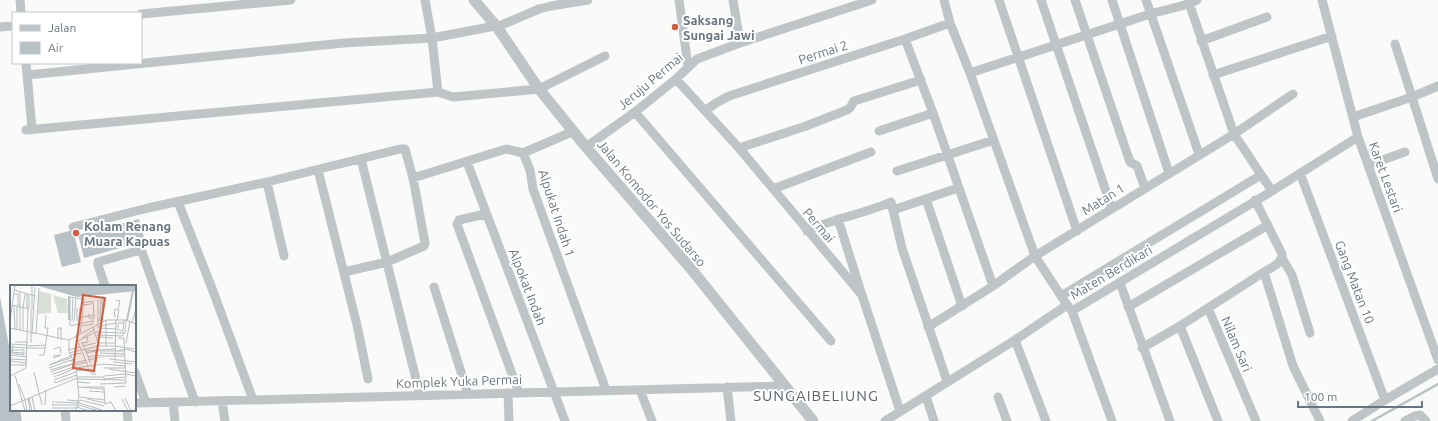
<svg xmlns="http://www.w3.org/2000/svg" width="1438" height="421" font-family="Ubuntu,sans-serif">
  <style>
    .water { fill: #b8c2c6 }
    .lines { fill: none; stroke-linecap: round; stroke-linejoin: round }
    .stream { stroke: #b8c2c6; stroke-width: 2.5 }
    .minor { stroke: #bfc4c7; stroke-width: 9 }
    .tertiary { stroke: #bfc4c7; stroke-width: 11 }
    .poi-dot { fill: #d35d3f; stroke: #fff; stroke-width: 1.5 }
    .labels { text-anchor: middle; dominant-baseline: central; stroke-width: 4; stroke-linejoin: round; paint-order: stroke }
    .poi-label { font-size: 13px; font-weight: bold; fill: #677680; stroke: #fff; text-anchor: start }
    .street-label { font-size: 13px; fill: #677680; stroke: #fff }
    .quarter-label { font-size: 15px; letter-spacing: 1px; fill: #59646c; stroke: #fff }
    .inset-river { fill: none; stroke: #b8c2c6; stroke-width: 2 }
    .inset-road { fill: none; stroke: #b6bdc1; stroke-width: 1 }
    .view { fill: #d35d3f; fill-opacity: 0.15; stroke: #d35d3f; stroke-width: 2 }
    .inset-edge { fill: none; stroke: #677680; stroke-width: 2 }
  </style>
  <rect width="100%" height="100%" fill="#fafaf8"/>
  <!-- water -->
  <path class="water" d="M139,219L145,241L84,258L78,235Z
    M73,230L81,262L62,267L54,235Z
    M0,297L11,357V410H20L22,421H0Z"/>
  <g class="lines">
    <!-- stream -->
    <path class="stream" d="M1372,421L1438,384"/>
    <!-- minor -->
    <path class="minor" d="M20,0L21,13
      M425,0L432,38L438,92
      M679,0L688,66
      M733,0L740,43
      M944,0L950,23L970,73L1035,256L1067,305
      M999,0L1077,231
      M1041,0L1112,209
      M1075,0L1130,162L1137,166L1145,188
      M1112,0L1169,173
      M1146,0L1199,154
      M1188,0L1234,134L1272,191
      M1322,0L1358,137L1438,360
      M141,14L291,0
      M0,27L13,26
      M497,27L539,9L551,6L588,0
      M905,39L933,113L993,286
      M1201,41L1267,17
      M26,63L32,129
      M970,73L1150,14L1189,4L1197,0
      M27,75L344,43L432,38L495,26
      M1213,75L1332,36
      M676,79L739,148L862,295L900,411
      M1438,86L1412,97L1438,179
      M706,110L716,103L729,96L905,39L950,23
      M635,112L831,341
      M1353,117L1412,97L1395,44
      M26,130L438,92L453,97L539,89L605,56
      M879,131L933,113
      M586,147L635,112L676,79L697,59L740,43L872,0
      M739,148L806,126L847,110L850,108L854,101L921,80
      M523,153L574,131
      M361,159L420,395
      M467,162L565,421
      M1368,165L1405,152
      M318,170L357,325L368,379
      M897,171L994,140
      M1300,173L1385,400
      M413,178L506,149L523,153L530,170L533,189L606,390
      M267,182L284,256
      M773,189L871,152
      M926,199L962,306
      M1255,200L1282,254C1282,264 1272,267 1264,272L1293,366L1320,421
      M178,202L213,291L253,400
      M893,210L958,188
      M485,214L459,220L457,224L519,393
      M838,219L861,292
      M73,227L148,208L267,182L400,149H405L413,178L425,243L424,246L387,262L344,272
      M807,231C834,218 864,214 891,202L902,248L947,381
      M1282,258L1292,275L1310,333
      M1120,283L1170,421
      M105,286L98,265V262L137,251L142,252L195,402
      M434,287L468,394
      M1061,296L1261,175
      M1128,307L1268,225
      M1208,308L1264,272
      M1072,311L1112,421
      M1180,326L1208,308L1256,421
      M928,327L993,286L1035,256L1234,134L1293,94
      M1015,340L1046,421
      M1142,348L1180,326L1218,421
      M135,372L146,403
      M727,387L731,421
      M640,390L652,421
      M508,393L509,421
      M926,396L934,421
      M998,397L1007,421
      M222,401L225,421
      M173,402L175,421
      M135,403L784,386
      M65,410L66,421
      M127,410L128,421
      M885,421L1015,340L1067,305L1072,311L1272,191L1358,137
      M1352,421L1385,400L1438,369
      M1405,421L1415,416L1420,415L1426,421"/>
    <!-- tertiary -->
    <path class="tertiary" d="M474,0L497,27L539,89L586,147L692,270L813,421"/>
  </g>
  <!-- markers -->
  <g class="poi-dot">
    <circle cx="675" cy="27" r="4"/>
    <circle cx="76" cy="233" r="4"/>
  </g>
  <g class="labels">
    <!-- poi labels -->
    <g class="poi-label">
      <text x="683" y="20">Saksang<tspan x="683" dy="15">Sungai Jawi</tspan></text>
      <text x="84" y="226">Kolam Renang<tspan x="84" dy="15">Muara Kapuas</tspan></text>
    </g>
    <!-- street labels -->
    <g class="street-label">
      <text transform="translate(823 52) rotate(-18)">Permai 2</text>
      <text transform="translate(650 81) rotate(-40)">Jeruju Permai</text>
      <text transform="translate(1386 177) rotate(70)">Karet Lestari</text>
      <text transform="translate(1103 199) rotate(-32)">Matan 1</text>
      <text transform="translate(652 203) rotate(50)">Jalan Komodor Yos Sudarso</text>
      <text transform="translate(557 213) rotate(72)">Alpukat Indah 1</text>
      <text transform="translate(819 225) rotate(50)">Permai</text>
      <text transform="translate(1111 272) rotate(-31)">Maten Berdikari</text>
      <text transform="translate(1355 282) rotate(69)">Gang Matan 10</text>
      <text transform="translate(528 287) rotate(69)">Alpokat Indah</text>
      <text transform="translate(1237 344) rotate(67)">Nilam Sari</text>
      <text transform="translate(459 381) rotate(-2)">Komplek Yuka Permai</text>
    </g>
    <!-- quarter labels -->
    <g class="quarter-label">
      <text x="816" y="395">SUNGAIBELIUNG</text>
    </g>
  </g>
  <!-- overview -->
  <g transform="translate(10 285)">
    <rect width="126" height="126" fill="#fafaf8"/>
    <path d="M29,6L41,9V28L28,29ZM43,10L57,14L58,28H48Z" fill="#daded8"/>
    <path d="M25,0H126V6L67,12Z" fill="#b8c2c6"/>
    <path class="inset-river" d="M59,11V35M117,35L123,6"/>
    <path class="inset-road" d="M22,1V25M4,5L25,11M4,9H8V22M19,10V24M58,12L74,14L70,49M106,15L110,16L108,25M2,20L19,24M73,20L81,19V16L73,18M4,21L5,44M7,21V45M13,23L15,9M17,24V9M79,29V33H84L83,15M106,31H104L105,24L109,25L107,35M72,32L84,30M87,35H92L93,11M0,36L5,0M62,36L63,13M64,36L66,13M67,36V23M69,36L70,22M90,36L91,14M122,38L126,24M60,41V12M60,41L83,36M71,41L83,39V34M90,41L106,38M83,42L89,61M0,43L59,55L96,35H116L126,39M88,43V14M90,43L106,44M108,45L113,46L114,35M108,45V38H114M10,46V7M13,46V23M86,47L115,48L116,35M22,49L25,2M26,49L29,3M87,50L112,51L114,48M66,52L78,81M90,52L103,53M72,53L85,44M48,54V43H51V55M59,55V65L66,84L69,112L66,126M68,56L86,47M5,57H18M21,58V25M71,58L78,57L77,52M72,58L81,78M89,58H105M116,58L120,36M0,59L18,60M18,61L36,60M73,61L86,58M96,61V35M105,61L124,64M0,62L18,63M18,63H35M44,64L50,62L51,68M85,64L87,77M0,65H14V70L2,68V65L3,62V60M58,65L70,62M72,65L89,61H105M75,66L105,64M90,66H115M107,66L115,64L126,67M0,67L14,68M59,68L71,65M76,68L90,65M90,68L115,69M0,70L17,72M29,70H34L38,43H35L36,30M60,70L72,68M43,71L51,70L43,73M61,71L39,80L61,73M91,71H115M78,72L91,70M0,74L17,75M99,74L126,77M105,74L106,35M78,75L91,72M0,76L17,78M103,77L122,79M0,80H16M65,80L77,77M39,83L61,75L62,77M66,83L93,79L116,81M94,83H116M99,84L126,88M40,85L76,75M66,86L80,84L82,89H86M24,87L32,120M41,87L63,79M43,89L64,82L63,80M5,90L15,126M0,91L16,83L18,24M94,91L116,89L126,91M44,92L66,83M67,92H94V96M67,94L116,95M94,94L116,92M44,95L66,87M45,96V98L67,90M67,97L80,98M9,99L15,115M90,99L116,98L114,53H108M68,102L94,104M74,102H94L95,119L101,117L106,126M104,102L116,101M79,106L94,107M22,112L25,126M69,112L95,115M18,113L20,126M19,113L22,126M115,113L121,126M15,114L17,126M77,114L95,118M112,114L118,126M57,115L70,116M70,115L94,121M44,116L42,120H68M45,117L69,118M69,118L95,126M35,120L36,105M68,120L89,126M0,121L67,93M67,122L79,126M42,123H67"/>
    <path class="view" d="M73,10L95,13L84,86L63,83Z"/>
    <rect width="126" height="126" class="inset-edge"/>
  </g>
  <!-- legend -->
  <rect x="12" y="12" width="130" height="52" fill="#ffffff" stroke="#c2c8cc"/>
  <rect x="20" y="25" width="20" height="6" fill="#bfc4c7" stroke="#c2c8cc"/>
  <text x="48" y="32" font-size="12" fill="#677680">Jalan</text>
  <rect x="20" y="42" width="20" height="12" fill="#b8c2c6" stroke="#c2c8cc"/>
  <text x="48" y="52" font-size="12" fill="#677680">Air</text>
  <!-- scale -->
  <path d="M1298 401v6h124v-6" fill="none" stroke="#677680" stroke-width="2"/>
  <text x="1304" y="401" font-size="12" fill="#677680" stroke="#ffffff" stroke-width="3" paint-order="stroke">100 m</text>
</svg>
